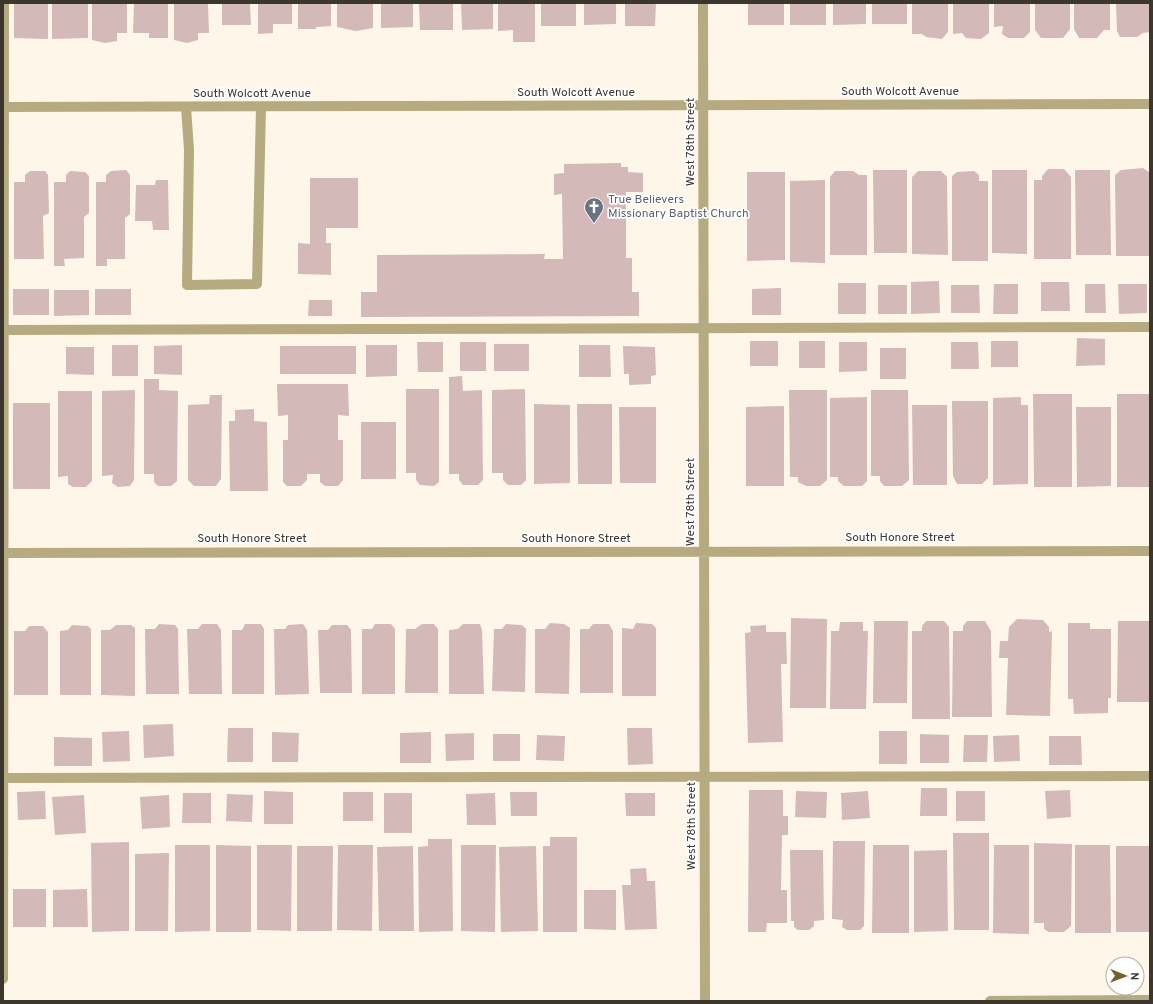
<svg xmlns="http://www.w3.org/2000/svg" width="1153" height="1004" font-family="Overpass,sans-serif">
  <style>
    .building { fill: #d3b9b8 }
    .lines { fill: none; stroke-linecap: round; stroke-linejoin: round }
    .lane { stroke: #b5aa80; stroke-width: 10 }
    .street { stroke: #b5aa80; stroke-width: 10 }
    .labels { text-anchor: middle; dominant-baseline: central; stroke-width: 3.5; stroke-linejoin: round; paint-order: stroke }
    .street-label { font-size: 12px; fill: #3b362e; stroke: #fff }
    .worship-label { font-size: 12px; fill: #5b616d; stroke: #fff; text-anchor: start }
  </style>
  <rect width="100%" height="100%" fill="#fff6ea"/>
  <!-- building -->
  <path class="building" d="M14,3H48V39L14,38Z
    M52,3H88V38L52,39Z
    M92,3H127V33H117V41L105,43L92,40Z
    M134,3H168V38H149V33H133Z
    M174,3H208L209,33H198V40L187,43L174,40Z
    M222,3H250L251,25H222Z
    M258,3H292V24H273V33L258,34Z
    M298,3H331V26L316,27V29H298Z
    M337,3H373V28L356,31L337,27Z
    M381,3H413V27L381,28Z
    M419,3H453V30H420Z
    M461,3H493V29L462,30Z
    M498,3H535V42H513V30L498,31Z
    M541,3H576V26H541Z
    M584,3H616V24L584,25Z
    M625,3H656L655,26H625Z
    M748,3H784V25H748Z
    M790,3H826V25H790Z
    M833,3H866V24L833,25Z
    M872,3H907V24H872Z
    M912,3H948V32L942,39L926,37L922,34H912Z
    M953,3H989V33L981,39L966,38L962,33L953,34Z
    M994,3H1030V32L1024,38H1008L1002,34L1003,26L994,27Z
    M1035,3H1070V29L1063,38H1041L1035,30Z
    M1074,3H1110V30H1104L1097,38H1079L1074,29Z
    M1116,3H1150V32L1143,33L1137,37H1120L1117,31Z
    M621,163V167H628V172L643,173V192H626V258H632V292H639V316L361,317V292H377V255L545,254L544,259H563L562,194L554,195V174L564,173V164Z
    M1143,168L1150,173V256H1116L1115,175L1121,170Z
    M1048,169H1064L1071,177V259H1034V180H1042V176Z
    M126,170L130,175V214L125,218V259H107V266H96V182H106V175L111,171Z
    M873,170H907V253H874Z
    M992,170H1027V254L992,253Z
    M1075,170H1110L1111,255H1076Z
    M30,171H45L48,175L49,213L43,216L44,259H14V182H25V175Z
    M70,171L85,172L89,176V213L84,217V258L64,259L65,266H54V182H66V175Z
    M835,171H853L859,175H867V255H830V177Z
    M918,171H941L947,177L948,255L912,254V177Z
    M974,171L979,175V181H988V261H952V176L957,172Z
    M747,172H785V260L747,261Z
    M310,178H358V228H326V243H331V275L298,274V243L310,244Z
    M156,180H168L169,230H153L152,221H135L136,185H155Z
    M825,180V263L790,262V181Z
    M939,281L940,313L911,314V282Z
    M1041,282H1069L1070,311H1041Z
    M838,283H866V314H838Z
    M994,284H1018V314H993Z
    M1085,284H1105L1106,313H1085Z
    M1118,284H1147V313L1119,314Z
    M878,285H907V314H878Z
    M951,285H979L980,313H951Z
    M781,288V315H752V289Z
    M13,289H49V315H13Z
    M95,289H131V315H95Z
    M54,290H89V315L54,316Z
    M309,300H332V316H308Z
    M1077,338L1105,339V365L1076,366Z
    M750,341H778V366H750Z
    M799,341H825V368H799Z
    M991,341H1018V367H991Z
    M417,342H443V372H418Z
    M460,342H486V371H460Z
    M839,342H867V371L839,372Z
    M951,342H978L979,369H951Z
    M494,344H529V371H494Z
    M112,345H138V376H112Z
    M182,345V375L154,374V346Z
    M366,345H397V376L366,377Z
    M579,345H610L611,377H579Z
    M280,346H356V374H280Z
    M623,346L655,347L656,375L651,376V384L629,385V374H624Z
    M66,347H94V375L66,374Z
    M880,348H906V379H880Z
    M462,376L463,391L482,390L483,480L478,485H463L459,480V474H449V377Z
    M144,379H159V390L178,391L177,481L171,486H158L154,482V474H144Z
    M277,384H348L349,416L338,415V440H343V480L338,486H325L320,482V474H307V480L301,486H287L283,482V440H288V415L278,416Z
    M406,389H439V482L434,486L420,485L416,480V473H406Z
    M525,389L526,480L521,485H508L503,480V473H492V390Z
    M135,390L134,480L130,486L118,487L112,483L113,475L102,476V391Z
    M789,390H827V480L820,486H806L798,482V477H790Z
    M871,390H908L909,480L902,486H884L880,481V476H871Z
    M58,391H92V481L86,487H73L68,484V476L58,477Z
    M1033,394H1072V487H1034Z
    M1117,394H1150V487H1117Z
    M210,395H222L221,479L216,486H194L188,480V405L209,404Z
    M867,397V481L862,486H844L838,481V477H830V398Z
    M1021,397V405H1028V484L993,485V398Z
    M952,401H988V478L982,484H957L953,476Z
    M13,403H50V489H13Z
    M534,404L570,405V483L534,484Z
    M577,404H612V484H578Z
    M912,405H947V485H913Z
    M784,406V486H746V407Z
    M619,407H656V483H620Z
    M1076,407H1111V486L1077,487Z
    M254,409V421L267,422L268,491H230L229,421H235V410Z
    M361,422H396V479H361Z
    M791,618L827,619L826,708H790Z
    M1017,619L1043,620L1049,627V632L1052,631L1050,716L1006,715L1008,658H999L1000,641H1008L1009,627Z
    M874,621H908L907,703H873Z
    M926,621H944L949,627L950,719H912V631H922V626Z
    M967,621H985L991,631L992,717H952L953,631H963V626Z
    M1118,621H1150V702H1117Z
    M840,622H863V631H868L866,709H830L831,631H839Z
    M550,623L564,624L570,628L569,694L535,693V629H545Z
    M636,623L652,624L656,628V696H622V628L633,629Z
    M1068,623H1090V629H1111V698H1108V713L1074,714L1073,699H1068Z
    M159,624L175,625L178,629L179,694H146L145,629H155Z
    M202,624H217L221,630L222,694H189L187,629H198Z
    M245,624H261L264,629V694H232V630H242Z
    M303,624L307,630L309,694L275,695L274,629H285L288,625Z
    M375,624H391L395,629V694H362V629H372Z
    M422,624H434L438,629V693H405L406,629H415Z
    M463,624H480L482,630L484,694H449V630L458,629Z
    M506,624L522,625L526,629L525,692L492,691L494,629H502Z
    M593,624H609L613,631V693H580V629H589Z
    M72,625L88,626L91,629V695H60V631L68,630Z
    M116,625H131L135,628V696L101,695V630H110Z
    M332,625H347L351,630L352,693H320L318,630H328Z
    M766,625V632H786L787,664H781L783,742L748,743L745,633L751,632L750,626Z
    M29,626H43L48,632V695H14V631H25Z
    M173,724L174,756L144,758L143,725Z
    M228,728H253V762H227Z
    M627,728H652L653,764L628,765Z
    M129,731L130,761L103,762L102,732Z
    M879,731H907V764H879Z
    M272,732L299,733L298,762H272Z
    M431,732V763H400V733Z
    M474,733V760L446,761L445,734Z
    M493,734H520V761H493Z
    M920,734L949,735V763H920Z
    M537,735L565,736L564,761L536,760Z
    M964,735H988L987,762H963Z
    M1019,735L1020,761L994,762L993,736Z
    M1049,736H1081L1082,765H1049Z
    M54,737L92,738V766H54Z
    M921,788H947V816H920Z
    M749,790H783V816H788V835H782L781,890H787V923H767L766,932H748Z
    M1070,790L1071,817L1047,819L1045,791Z
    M45,791L46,819L18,820L17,792Z
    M264,791L293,792V824H264Z
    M796,791L827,792L826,818L795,817Z
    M868,791L870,818L842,820L841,793Z
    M956,791H985V821H956Z
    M343,792H373V821H343Z
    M510,792H537V816H511Z
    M183,793H211V823H182Z
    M384,793H412V833H384Z
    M495,793L496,825H467L466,794Z
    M625,793H655V816H626Z
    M227,794L253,795L252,822L226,821Z
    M84,795L86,833L55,835L52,797Z
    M169,795L170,827L142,829L140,797Z
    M953,833H989V930H954Z
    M550,837H577V932H543V846H550Z
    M428,839H452L453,931L419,932L418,847L428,846Z
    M833,841H865L864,926L860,930H847L842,927L843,920L832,919Z
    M129,842V931L92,932L91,843Z
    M1034,843L1072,844L1071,926L1064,932H1049L1044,929V923H1034Z
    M175,845H210V931L175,932Z
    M216,845L251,846V932H216Z
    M257,845H292L291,931L257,930Z
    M338,845H373L372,931L337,930Z
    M461,845H496L495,932L461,931Z
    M873,845H909V933H872Z
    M994,845H1029V934L993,933Z
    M1075,845H1110L1111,933H1075Z
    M297,846H333L332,931H297Z
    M413,846L414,931H379L377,847Z
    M536,846L538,931L501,932L499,847Z
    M1116,846H1150V932H1116Z
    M790,850H823L824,920L814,921V926L809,930H798L794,927V921H791Z
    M947,850L948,931L914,932V851Z
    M169,853L168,931H135V854Z
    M646,868L647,881H655L657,929L625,930L622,885H631L630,869Z
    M13,889H46V927H13Z
    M87,889L88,927H53V890Z
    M584,890H616V930L584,929Z"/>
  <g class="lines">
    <!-- lane -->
    <path class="lane" d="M186,107L189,150L187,285L257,284L261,107
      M3,330L1150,327
      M3,778L1150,776
      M3,979L4,3"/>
    <!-- street -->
    <path class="street" d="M703,3L705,1001
      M3,107L1150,104
      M3,553L1150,551
      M990,1001L1150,1000"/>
  </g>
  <!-- icons -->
  <defs>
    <symbol id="church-pin" viewBox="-11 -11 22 30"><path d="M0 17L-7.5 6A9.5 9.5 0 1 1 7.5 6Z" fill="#6b7280" stroke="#fff"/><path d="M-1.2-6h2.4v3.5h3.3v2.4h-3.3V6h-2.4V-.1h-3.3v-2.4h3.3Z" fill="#fff"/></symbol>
  </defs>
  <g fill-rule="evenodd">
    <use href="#church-pin" x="583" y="196" width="22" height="30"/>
  </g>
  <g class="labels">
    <!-- street labels -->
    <g class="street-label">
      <text x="900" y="92">South Wolcott Avenue</text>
      <text x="576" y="93">South Wolcott Avenue</text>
      <text x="252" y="94">South Wolcott Avenue</text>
      <text transform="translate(691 142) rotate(-90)">West 78th Street</text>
      <text transform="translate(691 502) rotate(-90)">West 78th Street</text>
      <text x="900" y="538">South Honore Street</text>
      <text x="252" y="539">South Honore Street</text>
      <text x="576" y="539">South Honore Street</text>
      <text transform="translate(692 826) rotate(-90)">West 78th Street</text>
    </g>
    <!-- worship labels -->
    <g class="worship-label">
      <text x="608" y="200">True Believers<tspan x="608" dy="14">Missionary Baptist Church</tspan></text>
    </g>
  </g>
  <!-- border -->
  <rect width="1153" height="1004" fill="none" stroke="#3b362e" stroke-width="8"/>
  <!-- north arrow -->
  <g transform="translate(1125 976) rotate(91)"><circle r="19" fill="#ffffff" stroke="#b1afab"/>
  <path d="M0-3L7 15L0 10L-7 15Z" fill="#755f2f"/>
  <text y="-6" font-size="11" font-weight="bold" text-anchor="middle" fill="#3b362e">N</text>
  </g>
</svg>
